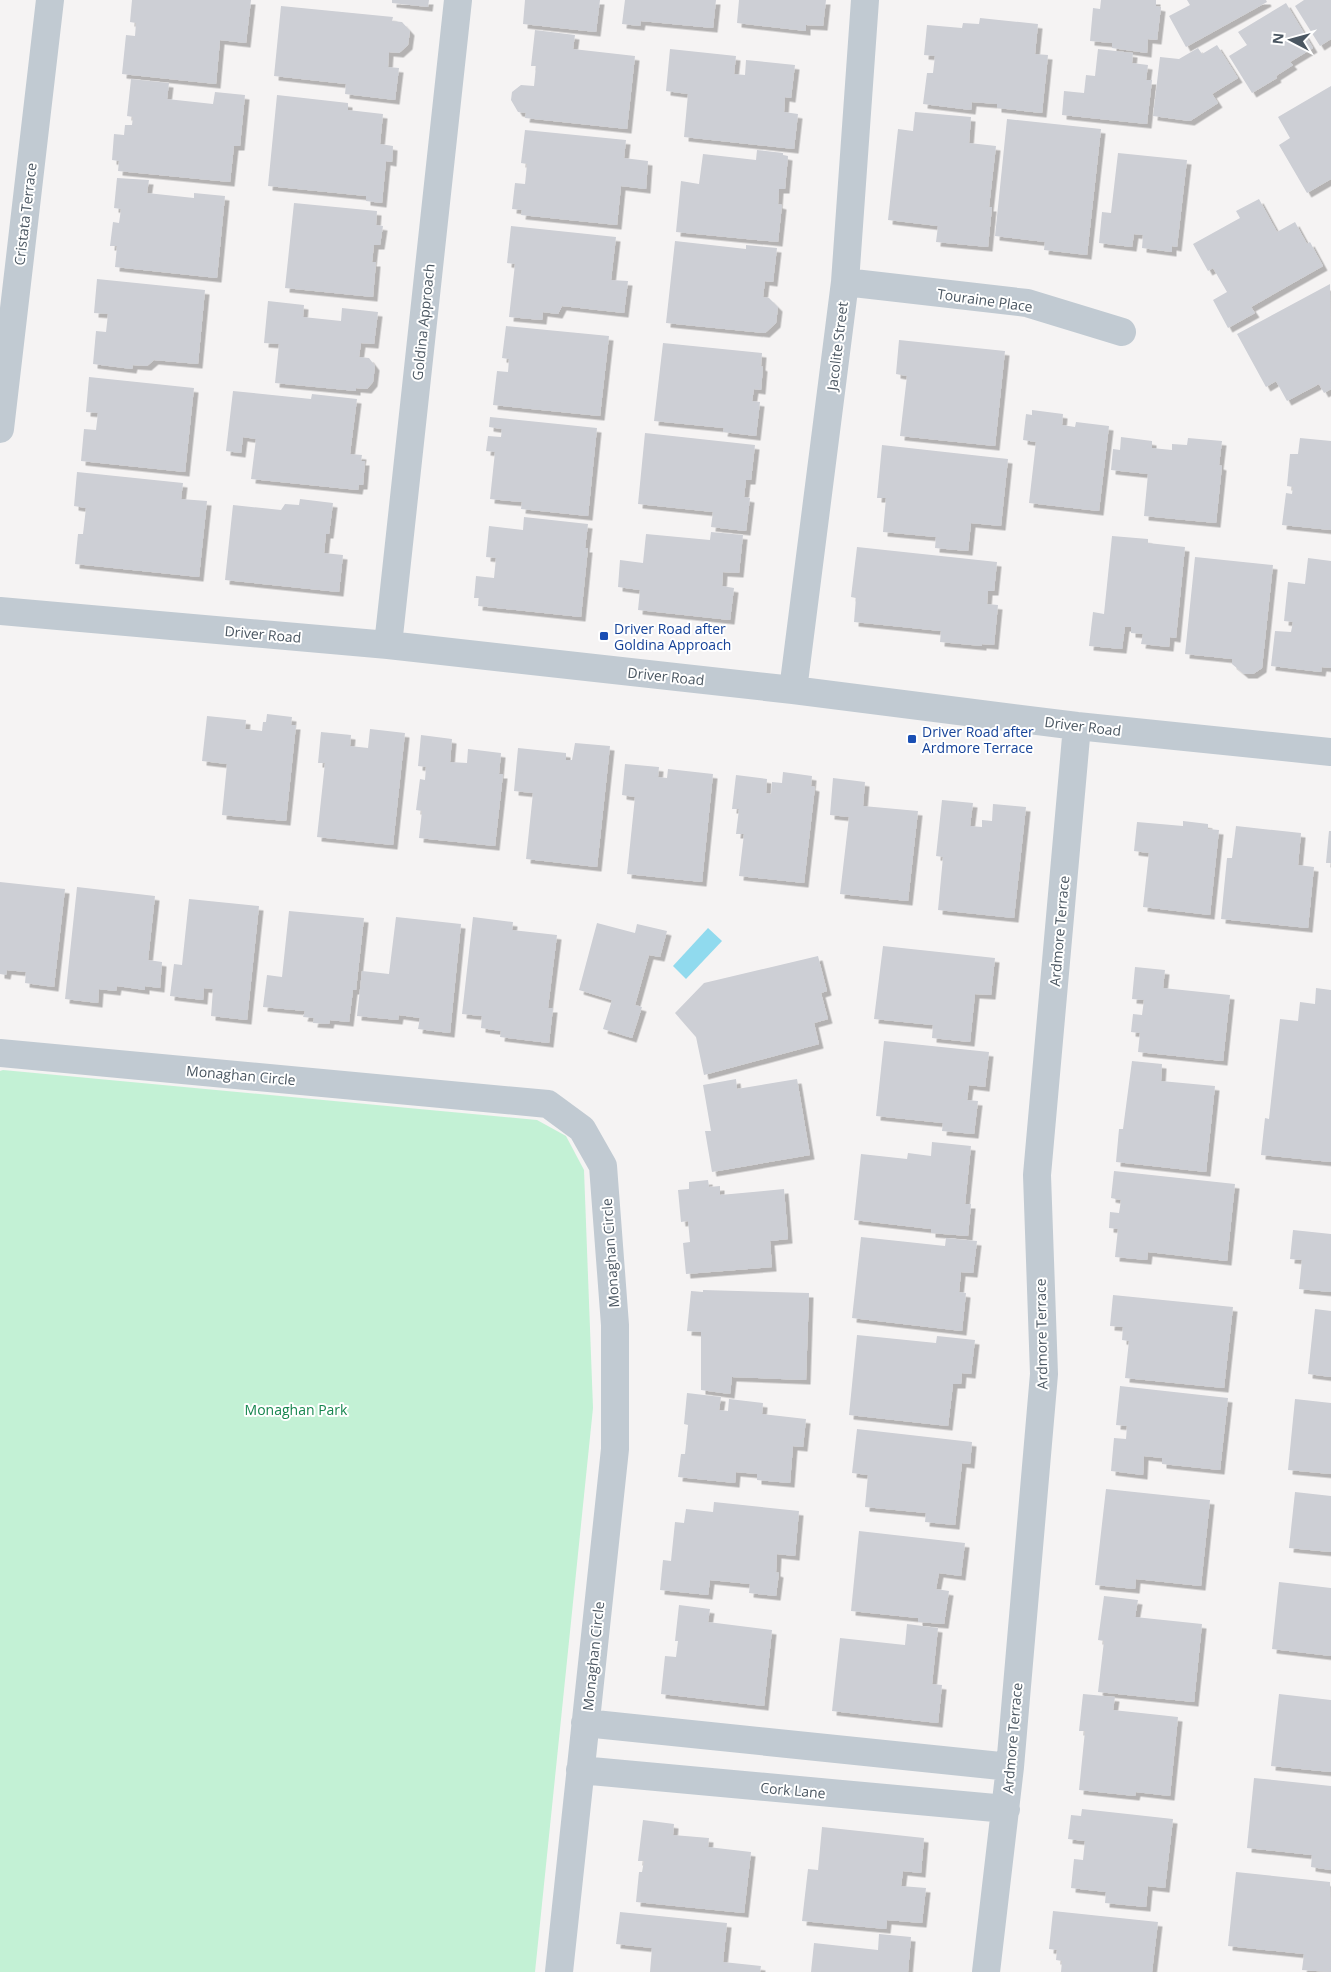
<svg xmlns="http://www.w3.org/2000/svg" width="1331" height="1972" font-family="'Open Sans',sans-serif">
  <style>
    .green { fill: #c3f1d5 }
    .water { fill: #90daee }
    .building { fill: #cdcfd5; filter: url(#shadow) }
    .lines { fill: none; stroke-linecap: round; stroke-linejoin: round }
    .minor { stroke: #c1cad2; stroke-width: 28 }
    .transit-dot { fill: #1a4fb4; stroke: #fff; stroke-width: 2 }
    .labels { text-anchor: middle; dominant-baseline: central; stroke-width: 4; stroke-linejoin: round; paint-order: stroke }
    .street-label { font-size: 14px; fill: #4a5661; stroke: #fff }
    .transit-label { font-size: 14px; fill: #164399; stroke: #fff; text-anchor: start }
    .park-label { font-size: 14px; fill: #17864f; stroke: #fff }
  </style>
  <defs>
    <filter id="shadow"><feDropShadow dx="4.5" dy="4.5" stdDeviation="0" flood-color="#0004"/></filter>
  </defs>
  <rect width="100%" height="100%" fill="#f5f3f3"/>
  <!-- green -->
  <path class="green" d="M3,1070L537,1120L566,1136L584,1170L593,1408L535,1972H0V1071Z"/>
  <!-- water -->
  <path class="water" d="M708,928L722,941L686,979L673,966Z"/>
  <!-- building -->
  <path class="building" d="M132,0H251L246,43L220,40L216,84L122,74L126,35L135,36L136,23L130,22Z
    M392,0H429L428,7L392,3Z
    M525,0H600L596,32L523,24Z
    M625,0H716L713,28L641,21L640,26L622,24Z
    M739,0H826L823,26L806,25V31L737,23Z
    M1101,0H1156V6L1161,7L1157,40L1148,39L1147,53L1112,48V43L1090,41L1093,8L1100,9Z
    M1187,0H1266L1267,2L1186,47L1169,16L1190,5Z
    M1304,0H1331V39L1320,46L1295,6Z
    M1286,3L1313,48L1290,62L1293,65L1276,76L1277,78L1252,93L1229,56L1247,45L1238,32Z
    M281,6L393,17L392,21L402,22L410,31L408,45L399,53L389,52L388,67L399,68L395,100L345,94L346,84L274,76Z
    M980,18L1038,24L1035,54L1048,55L1042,113L997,108V104L972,102L971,110L923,104L927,73H933L935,56L924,55L927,25L962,28L963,23L979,24Z
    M535,30L575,35L573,49L635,56L627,129L525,118L526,113L518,112L511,100L512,92L521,85L534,86L536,66H531Z
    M1217,45L1238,78L1212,94L1218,103L1190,121L1153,116L1160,57L1179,59L1198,48L1202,54Z
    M670,49L736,56L734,74L745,75L746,60L795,65L791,98L785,97L784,112L798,114L794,149L684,137L688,94L666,91Z
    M1098,49L1133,53L1132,63L1148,65L1146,80H1152L1147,124L1062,115L1064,91L1084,93L1086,75L1095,76Z
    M131,79L169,83L167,99L213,104L215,92L245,95L240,146H234L230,182L118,171L119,161L112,160L114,134L124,135L125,125H132L133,117L127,116Z
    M1331,86V179L1307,193L1279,145L1290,138L1278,117Z
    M277,95L348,103V110L383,114L380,144L393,146L392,162L386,161L382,203L366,201V196L268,186Z
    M915,112L971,117L969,143L996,146L989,207H992L988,247L936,242L938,226L888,220L898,129L913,131Z
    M1007,119L1101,129L1087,255L1044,250L1045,242L995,236Z
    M525,130L626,140L624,158L648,161L646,189L621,186L617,225L521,215L522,210L512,209L515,183L525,184L527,164L521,163Z
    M757,150L783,153V155L788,156L785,189H779L778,204L782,205L778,242L676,232L681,181L699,184L703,154L756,160Z
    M1118,153L1187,160L1177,247L1172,246V252L1142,248L1143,235L1134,234L1132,247L1099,243L1102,212L1111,213Z
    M117,178L149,180L147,193L194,198V193L225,196L217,278L115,267L117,246H110L113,222L119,223L121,209L114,208Z
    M1259,199L1277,232L1295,222L1307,244L1310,242L1323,266L1251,307L1255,313L1228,328L1213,300L1227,292L1213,268L1208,271L1193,244L1240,218L1236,211Z
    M294,203L377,211L376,225L383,226L380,245H374L372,262H376L373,297L285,288Z
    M511,226L616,237L611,280L628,281L624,313L562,306L558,314L543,312L542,320L509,317L515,264L507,263Z
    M675,241L746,249V245L777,248L773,282L765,281L763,297L769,298L778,307L776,323L765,333L666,323Z
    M97,279L205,290L198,364L154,360L147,366L133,365L132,369L93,364L96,331L106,332L108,314L94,313Z
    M1330,284L1331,389L1324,393L1319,384L1287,401L1276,381L1266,387L1237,334Z
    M268,301L304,305L303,317L341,321L342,308L378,312L374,344L361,343L359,357L369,358L375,366L373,382L367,389L356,388V391L275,383L279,344L264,343Z
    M506,326L609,336L600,416L493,405L497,371L508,372L509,359L502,358Z
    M899,340L1005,351L995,446L900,436L907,376L896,374Z
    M663,343L762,353L761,366L763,367L761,390L754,389L752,401L760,402L756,436L723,432L724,428L654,421Z
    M89,377L194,388L185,472L81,461L84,429L96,430L98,413L86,412Z
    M233,391L311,399L312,394L357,399L350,454L362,455L361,461H365L363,485H359L358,490L251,479L256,439L243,437L241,453L226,451Z
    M1032,410L1063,414L1062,425L1075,427L1076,422L1109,426L1099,511L1029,503L1036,442L1023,440L1026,414L1032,415Z
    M490,417L597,428L588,516L521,509L522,502L490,499L495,452L486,451L488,436L501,437L502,429L489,427Z
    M645,433L755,445L751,480H746L744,497L750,498L746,531L711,527L713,512L638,504Z
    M1121,437L1152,441V448L1172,450V444L1187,445L1188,438L1222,441L1219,465L1222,466L1216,523L1144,516L1148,474L1111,470L1113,449L1120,450Z
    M1300,438L1331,441V530L1282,525L1286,493L1292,494L1293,487L1287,486L1290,454H1298Z
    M882,445L1008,459L1001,526L971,523L968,551L935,548L936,537L883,532L886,498H877Z
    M77,472L183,483L181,499L207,501L199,577L75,564L78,534H83L86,508L74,506Z
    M300,499L333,503L329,534H326L324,553L343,555L339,592L225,580L233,505L281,510L285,504L299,505Z
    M524,517L588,524L585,548H588L581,617L478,606L479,598H474L476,576L494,578L496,558L486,557L489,526L523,530Z
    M711,532L743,535L739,573L723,572L722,586L734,588L730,620L638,610L640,590L618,587L620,560L643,563L646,534L710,540Z
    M1112,536L1148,539V543L1185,547L1176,638L1170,637L1169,647L1141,644L1143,634L1131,633V627H1125L1122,649L1089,646L1093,612L1104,614Z
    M857,547L997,562L994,591H988L987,604L998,605L994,645L982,644V646L940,642L941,631L854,622L856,598L851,597Z
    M1195,557L1273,565L1262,668L1253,674H1244L1232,664V659L1185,654Z
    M1308,558L1331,561V668L1322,667L1321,672L1271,666L1275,631L1291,632L1293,622L1284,621L1288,582L1305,584Z
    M267,714L292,717L291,725H296L286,821L222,815L227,764L202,761L207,716L246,720L245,729L262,731L263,722H266Z
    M370,729L405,733L393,845L317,837L325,763H318L321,732L351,735L350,746L368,748Z
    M421,735L452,739L450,762L467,763L468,749L501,753L499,774H503L495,846L419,838L422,811L416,810L420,779L425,780L426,767L418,766Z
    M575,743L610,746L597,867L526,859L533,793L514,791L518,748L566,753V760H572Z
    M625,764L659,767L658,777L667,778L668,769L713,774L702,882L627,874L635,797L622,795Z
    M783,772L812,776L811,786L815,787L804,883L739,876L744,834H736L739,809H732L736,775L767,779L766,793L771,794L772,782L782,783Z
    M833,778L865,782L863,806L918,811L908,901L840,894L849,817L830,815Z
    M942,800L973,803L970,826L982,827V820L992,821L993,804L1026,807L1014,918L938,910L943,857L936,856Z
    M1183,821L1208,824V829L1219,830L1210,915L1143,907L1149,853L1134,851L1137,822L1183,826Z
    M1236,826L1301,833L1298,865L1314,867L1308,928L1221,919L1227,858H1232Z
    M1329,831H1331V863H1326Z
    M0,882L65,889L54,987L25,983L26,972L7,970L6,975L0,974Z
    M77,887L155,896L148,960L162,962L160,988L145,986V990L117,986L116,991L99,989L98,1003L65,999Z
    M189,899L259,906L247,1020L211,1016L213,989L204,988L203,1000L170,996L174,964L182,965Z
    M289,911L364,918L356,990H353L349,1022L330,1020L329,1024L313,1023L314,1018L303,1017L305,1011L263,1007L267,975L282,977Z
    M396,917L461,924L450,1033L418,1029L420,1018L399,1015L398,1020L357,1016L362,971L389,974Z
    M473,917L513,922L512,930L557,935L548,1008H553L549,1043L500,1037L501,1031L481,1028L482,1016L462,1014Z
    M597,923L635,933L637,924L667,931L660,957L649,955L635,1005L642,1007L632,1038L603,1029L612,1000L579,990Z
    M883,946L995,958L991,995L975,994L970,1042L932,1038L933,1025L874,1019Z
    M818,956L827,991L821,993L828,1019L814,1023L819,1044L704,1075L696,1037L675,1013L704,983Z
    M1135,967L1165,970L1163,988L1230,995L1223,1061L1138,1052L1140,1033L1131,1032L1133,1014L1142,1015L1144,1000L1132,999Z
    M1316,988L1331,990V1162L1261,1155L1265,1118L1269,1119L1280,1019L1298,1021L1300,1002L1315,1004Z
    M884,1041L989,1052L985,1087L969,1085L967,1100L978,1101L974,1134L942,1131L943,1123L876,1116Z
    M1132,1061L1162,1064L1161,1081L1215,1086L1206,1172L1116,1162L1119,1129H1123Z
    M736,1079L737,1089L797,1079L810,1155L712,1172L705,1131H711L703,1085Z
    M932,1142L971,1146L965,1204H971L968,1236L931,1233V1229L854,1220L861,1154L907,1159L908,1153L931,1156Z
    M1114,1171L1235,1184L1227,1261L1148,1252L1147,1260L1115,1257L1118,1229L1109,1228L1110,1212L1119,1213L1121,1200L1111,1198Z
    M708,1180L709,1187L720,1186V1195L784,1189L788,1239L770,1241L772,1267L686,1274L683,1243L690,1242L688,1221L681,1222L678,1190L689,1189V1182Z
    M1293,1230L1331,1234V1292L1299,1289L1302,1260L1290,1259Z
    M861,1237L945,1246L946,1238L977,1241L973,1273L961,1272L959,1292L966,1293L962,1331L852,1318Z
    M703,1290L809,1293L806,1380L732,1377L730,1394L701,1390V1332L687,1331L691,1291L703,1292Z
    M1113,1295L1233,1307L1224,1388L1125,1378L1129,1341L1122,1340L1123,1327L1110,1326Z
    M1315,1309L1331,1311V1377L1308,1374Z
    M857,1335L936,1343L937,1336L975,1340L971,1374L962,1373L961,1384H953L948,1426L849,1415Z
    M1120,1386L1228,1398L1220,1470L1162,1464V1458L1144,1456L1143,1475L1111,1471L1114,1438L1126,1439L1127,1426L1116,1425Z
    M687,1393L721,1397L719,1410L728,1411L729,1399L763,1403L762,1414L806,1419L803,1447L793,1446L790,1483L757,1480V1474L736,1472L735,1483L678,1477L681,1454H685L688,1425L684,1424Z
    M1295,1399L1331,1403V1474L1288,1470Z
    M857,1429L972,1442L970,1464L962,1463L955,1525L925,1522L926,1513L865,1507L868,1475L852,1473Z
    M1106,1489L1210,1500L1201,1586L1136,1579L1135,1589L1095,1585Z
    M1295,1492L1331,1496V1552L1289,1548Z
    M714,1502L799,1511L795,1556L777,1554L776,1572L779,1573L776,1596L749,1593L750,1584L710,1580L708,1595L660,1590L663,1560L671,1561L675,1522L684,1523L686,1509L713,1512Z
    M859,1531L965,1543L961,1576L939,1573L936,1589L949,1591L944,1624L918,1622V1618L851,1611Z
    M1279,1582L1331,1588V1656L1272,1649Z
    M1104,1596L1138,1600L1135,1617L1202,1624L1194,1702L1098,1692L1104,1641L1098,1640Z
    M679,1605L710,1609L708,1622L772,1630L764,1706L661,1694L665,1656L676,1657L678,1641H675Z
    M907,1624L938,1628L932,1684L942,1685L938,1723L832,1711L840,1638L905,1645Z
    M1083,1694L1115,1697L1113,1710L1178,1717L1170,1796L1136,1792L1135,1796L1079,1790L1085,1731H1079Z
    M1279,1694L1331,1700V1772L1271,1766Z
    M1254,1778L1331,1786V1870L1311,1867L1312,1855L1247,1848Z
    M1082,1809L1173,1819L1165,1888L1148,1886L1146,1907L1105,1903L1106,1892L1071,1888L1074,1859L1083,1860L1085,1841L1068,1839L1071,1815L1081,1816Z
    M643,1820L674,1824L673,1835L709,1838L708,1847L751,1852L744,1913L636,1902L639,1872H642L644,1861H638Z
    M822,1827L924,1838L921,1873L903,1871L901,1886L926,1888L922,1923L887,1920L886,1929L802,1921L808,1869L818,1870Z
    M1236,1872L1330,1882L1331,1972L1302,1970L1304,1954L1228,1946Z
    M1053,1911L1158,1922L1152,1972H1061L1062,1961L1056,1960L1057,1950L1049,1949Z
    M620,1912L727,1923L723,1962L761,1966L760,1972H650L652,1948L616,1944Z
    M879,1934L911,1937L908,1972H811L814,1943L878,1950Z"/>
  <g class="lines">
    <!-- minor -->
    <path class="minor" d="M845,282L1027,303L1122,332
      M0,429L50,0
      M0,611L388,645L793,690L1077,726L1331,752
      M388,645L458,0
      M793,690L845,282L865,0
      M0,1053L548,1104L582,1129L603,1166L615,1325V1449L559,1972
      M585,1723L1010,1767
      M580,1770L1006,1809
      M986,1972L1010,1767L1044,1374L1037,1175L1077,726"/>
  </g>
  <!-- markers -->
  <g class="transit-dot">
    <rect x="599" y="631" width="10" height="10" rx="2.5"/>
    <rect x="907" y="734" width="10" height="10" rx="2.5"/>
  </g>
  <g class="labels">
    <!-- street labels -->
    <g class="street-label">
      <text transform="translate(25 214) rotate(-83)">Cristata Terrace</text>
      <text transform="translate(985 300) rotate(8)">Touraine Place</text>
      <text transform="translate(423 322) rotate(-84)">Goldina Approach</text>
      <text transform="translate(837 346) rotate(-83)">Jacolite Street</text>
      <text transform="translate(263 634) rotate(5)">Driver Road</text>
      <text transform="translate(666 676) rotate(6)">Driver Road</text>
      <text transform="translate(1083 726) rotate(7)">Driver Road</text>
      <text transform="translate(1059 931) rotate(-85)">Ardmore Terrace</text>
      <text transform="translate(241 1075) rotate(5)">Monaghan Circle</text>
      <text transform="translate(610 1253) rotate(-94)">Monaghan Circle</text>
      <text transform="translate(1041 1334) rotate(-91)">Ardmore Terrace</text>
      <text transform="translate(593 1656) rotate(-84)">Monaghan Circle</text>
      <text transform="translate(1012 1738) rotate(-85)">Ardmore Terrace</text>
      <text transform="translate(793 1790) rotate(5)">Cork Lane</text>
    </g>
    <!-- transit labels -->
    <g class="transit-label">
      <text x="614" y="628">Driver Road after<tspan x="614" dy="16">Goldina Approach</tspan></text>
      <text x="922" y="731">Driver Road after<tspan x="922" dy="16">Ardmore Terrace</tspan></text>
    </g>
    <!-- park labels -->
    <g class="park-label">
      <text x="296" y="1409">Monaghan Park</text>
    </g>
  </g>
  <!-- north arrow -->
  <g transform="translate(1291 40) rotate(276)" stroke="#ffffff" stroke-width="4" paint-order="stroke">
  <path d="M0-4L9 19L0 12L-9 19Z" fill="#4a5661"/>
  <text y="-8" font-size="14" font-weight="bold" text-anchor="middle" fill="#4a5661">N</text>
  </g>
</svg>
